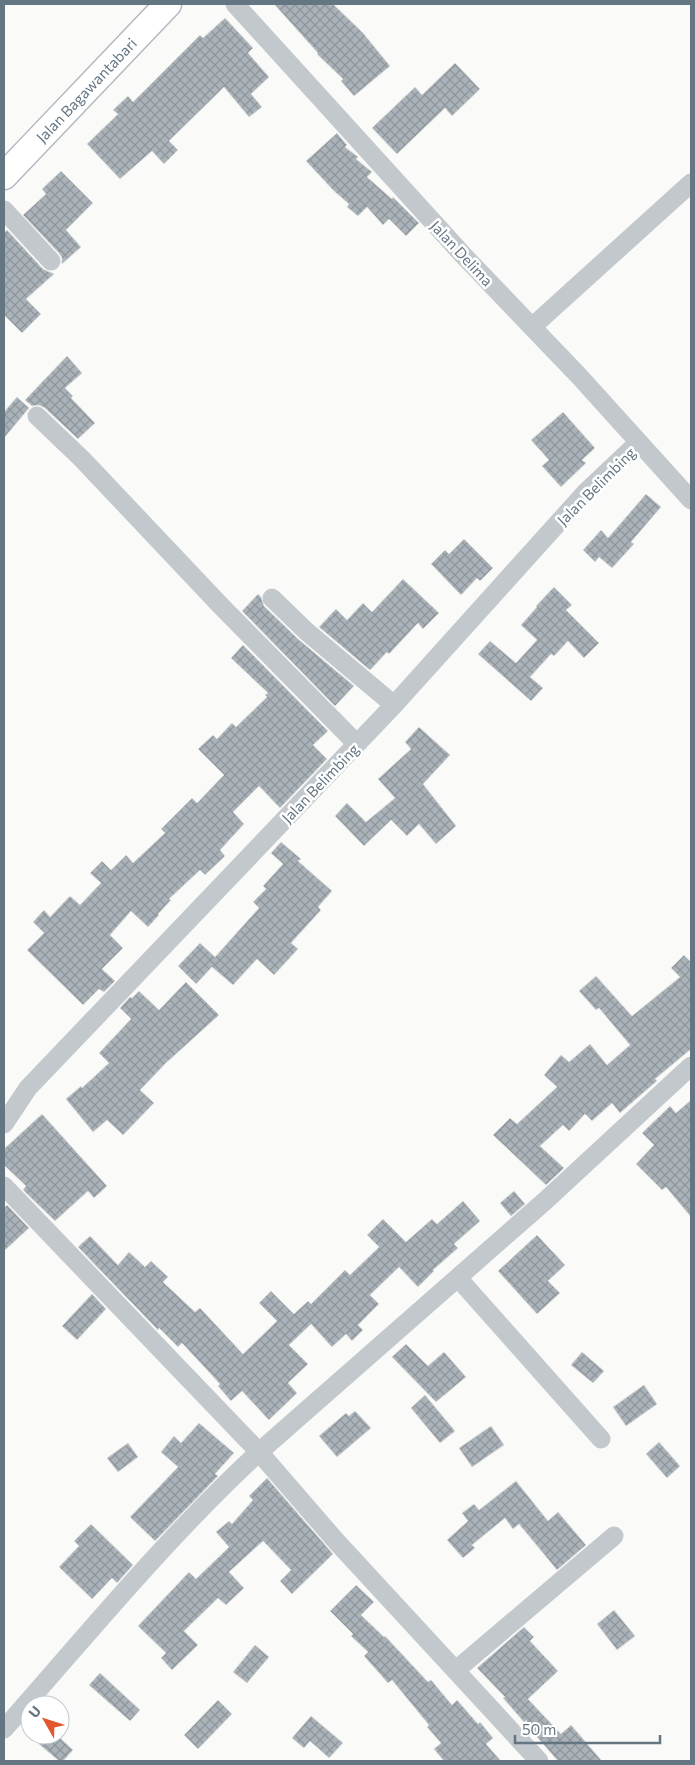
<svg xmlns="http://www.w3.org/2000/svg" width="695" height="1765" font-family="Commissioner,sans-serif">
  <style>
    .building { fill: url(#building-cross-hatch); stroke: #dcdcda }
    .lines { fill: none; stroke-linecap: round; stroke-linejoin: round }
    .secondary-casing { stroke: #b3babf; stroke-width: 29 }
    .street { stroke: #c3c8cc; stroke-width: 19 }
    .secondary { stroke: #fff; stroke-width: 26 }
    .labels { text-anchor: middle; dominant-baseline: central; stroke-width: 5; stroke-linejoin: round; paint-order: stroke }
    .street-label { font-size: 15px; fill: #657683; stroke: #fff }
  </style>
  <defs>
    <pattern id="building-cross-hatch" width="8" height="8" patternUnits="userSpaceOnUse" patternTransform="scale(1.25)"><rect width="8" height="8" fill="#aab3b9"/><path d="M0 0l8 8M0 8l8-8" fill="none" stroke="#8e969c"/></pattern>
  </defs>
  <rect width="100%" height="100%" fill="#fafaf8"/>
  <!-- building -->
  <path class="building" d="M274,4H333L363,33L390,66L354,96L341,81L343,79L317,54L318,53Z
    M225,18L253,48L248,53L269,77L251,94L262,107L249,117L224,87L169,141L178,150L164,164L152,151L120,179L87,144L118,114L113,110L128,96L133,102L200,35L203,38Z
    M455,63L480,89L452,116L445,108L397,154L372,128L415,87L422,95Z
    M337,133L347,145L345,147L358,157L356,159L372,172L367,177L392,199L393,197L419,223L406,236L389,219L383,225L367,207L358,216L347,207L349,204L334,191L306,161Z
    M61,171L93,203L66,230L81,247L62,264V258L59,253L23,215L46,194L42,189Z
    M7,230L43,269L54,274L26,299L41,314L22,333L4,315V233Z
    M67,356L82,373L65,388L73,396L71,398L95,423L78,439L45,408L39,405L32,406L25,400Z
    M17,397L29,408L4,438V412Z
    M563,412L595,448L582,460L586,463L561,487L542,466L549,460L531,440Z
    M646,494L661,507L631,542L634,544L612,568L599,557L595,562L583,550L601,530L608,538Z
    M464,539L493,568L480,581L477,578L461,595L431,564L445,550L449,554Z
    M403,579L439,613L423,629L418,623L389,654L387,652L370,670L319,627L336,609L347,620L363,603L372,612Z
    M554,587L572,605L566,610L599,643L584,658L568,641L554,656L551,654L530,677L543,688L531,701L478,654L490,641L516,663L537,640L521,625L537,607L536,606Z
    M258,594L261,597L264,606L298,639L354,686L335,706L242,611Z
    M243,645L328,731L313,745L327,759L280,808L259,786L233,812L244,824L220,850L225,856L205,875L200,870L169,899L171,900L158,914L159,915L148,927L131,911L110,935L123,948L102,969L115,981L104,992L99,989L83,1005L27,950L44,933L33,922L44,910L50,917L70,896L80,905L101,883L90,873L102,861L111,870L126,855L133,863L165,833L161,829L192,798L197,803L224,775L198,749L213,735L217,739L232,723L236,727L267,697L265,695L268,693L231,658Z
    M419,727L450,755L423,784L456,826L436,844L419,824L407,836L391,820L364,846L335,816L347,803L366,822L395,798L378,779L411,749L405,742Z
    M281,842L301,859L298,861L332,891L318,907L321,910L291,943L298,949L274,975L257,959L233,985L212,967L196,984L178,966L200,943L215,957L259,908L253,902L266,889L263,886L283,864L271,853Z
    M684,955L691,962V1049L655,1079L657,1081L651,1086L620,1113L612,1103L592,1121L585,1114L569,1131L563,1125L540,1146L564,1168L546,1185L493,1135L510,1118L517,1124L557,1087L544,1075L561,1055L569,1062L590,1044L607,1065L630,1045L599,1008L596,1010L579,991L596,976L632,1016L680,977L671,968Z
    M186,982L219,1015L166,1063L140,1090L154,1103L123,1135L107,1120L93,1132L66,1099L81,1086L82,1088L109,1063L99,1053L131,1019L120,1008L130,997L132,998L139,991L159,1010Z
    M691,1100V1217L666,1187L662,1190L636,1164L654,1145L642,1133L670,1106L676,1113Z
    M42,1114L107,1186L94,1198L88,1191L55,1221L23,1190L26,1186L4,1165V1149Z
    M514,1191L525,1204L511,1216L500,1203Z
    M463,1201L480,1221L454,1244L458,1248L433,1270L434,1271L418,1287L399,1267L370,1295L379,1304L358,1325L363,1330L352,1341L346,1334L332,1347L311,1324L289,1345L308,1364L288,1383L297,1393L269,1420L242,1391L231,1401L218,1386L220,1384L182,1343L178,1347L159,1328L158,1330L78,1247L90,1236L118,1265L129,1252L145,1267L151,1261L168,1277L163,1282L195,1312L200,1308L243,1354L277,1321L259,1303L271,1291L294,1314L308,1301L311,1304L345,1270L350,1275L379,1247L367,1235L383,1219L406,1242L432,1219L437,1224Z
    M7,1205L29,1228L4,1251V1208Z
    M537,1235L565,1265L548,1281L560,1293L537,1314L498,1271Z
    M92,1294L106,1309L77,1340L62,1326Z
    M406,1344L428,1366L444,1352L466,1377L436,1402L392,1357Z
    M582,1352L604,1371L593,1383L571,1365Z
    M644,1385L657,1404L626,1426L613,1407Z
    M425,1395L455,1431L440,1443L411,1408Z
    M355,1411L371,1428L337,1457L319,1436L346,1413L349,1416Z
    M199,1423L234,1453L215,1474L218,1476L155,1541L130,1517L178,1467L161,1452L174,1436L181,1443Z
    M491,1426L504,1445L472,1467L459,1448Z
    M659,1442L680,1466L667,1478L646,1454Z
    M128,1443L138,1457L118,1472L107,1458Z
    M267,1478L333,1554L292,1594L280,1581L291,1570L263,1541L229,1572L244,1588L226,1605L218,1598L184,1631L198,1645L172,1670L161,1658L166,1653L138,1626L189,1572L196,1579L229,1547L216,1532L229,1521L232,1524L253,1500L249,1496Z
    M516,1481L548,1521L558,1512L586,1545L557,1570L519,1524L513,1529L505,1518L472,1545L475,1548L463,1558L447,1540L468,1521L462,1513L474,1504L479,1510Z
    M91,1524L133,1565L117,1583L112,1578L92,1599L59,1567L79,1546L74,1541Z
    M356,1585L374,1602L361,1615L384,1637L385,1636L428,1682L431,1680L452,1705L457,1700L478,1724L480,1722L493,1738L486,1744L501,1761H444L434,1749L441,1743L427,1727L429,1725L392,1680L388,1683L364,1656L368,1652L351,1636L353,1634L330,1611Z
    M614,1610L635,1636L617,1650L597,1624Z
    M524,1627L534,1637L530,1641L558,1671L528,1699L561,1734L571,1725L602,1761H558L503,1698L505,1697L477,1668Z
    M255,1645L269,1657L247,1683L233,1672Z
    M100,1673L140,1710L130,1721L89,1685Z
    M218,1700L232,1714L198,1749L184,1735Z
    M311,1716L343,1743L329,1758L310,1741L304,1748L292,1738Z
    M47,1735H57L73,1750L63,1761H59L39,1744Z"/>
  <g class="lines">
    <defs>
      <g id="secondary">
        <path id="s1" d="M4,176L168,4"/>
      </g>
    </defs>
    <!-- secondary casing -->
    <use href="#secondary" class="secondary-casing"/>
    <!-- street -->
    <path class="street" d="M235,4L463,255L579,376L691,500
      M4,210L51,261
      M532,327L691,183
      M37,416L82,459L221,606L357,744
      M272,598L306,631L394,705
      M4,1124L28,1088L394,705L585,493L638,443
      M4,1186L259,1452L336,1541L539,1761
      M458,1278L601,1439
      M456,1670L614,1536
      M4,1729C87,1635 167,1537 259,1452L545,1201L691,1066"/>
    <!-- secondary -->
    <use href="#secondary" class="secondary"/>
  </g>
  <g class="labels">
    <!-- street labels -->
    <g class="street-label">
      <text stroke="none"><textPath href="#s1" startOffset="119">Jalan Bagawantabari</textPath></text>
      <text transform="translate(462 253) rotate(47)">Jalan Delima</text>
      <text transform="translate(596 486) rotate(-45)">Jalan Belimbing</text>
      <text transform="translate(320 783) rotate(-46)">Jalan Belimbing</text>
    </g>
  </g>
  <!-- border -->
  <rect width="695" height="1765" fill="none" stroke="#657683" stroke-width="10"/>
  <!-- north arrow -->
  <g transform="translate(45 1720) rotate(309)"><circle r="24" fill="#ffffff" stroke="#c1c8cd"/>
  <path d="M0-4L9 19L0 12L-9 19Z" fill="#e4572e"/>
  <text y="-8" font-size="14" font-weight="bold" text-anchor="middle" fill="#657683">U</text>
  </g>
  <!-- scale -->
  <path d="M515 1735v8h145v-8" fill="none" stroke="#657683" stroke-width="2.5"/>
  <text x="522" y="1735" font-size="15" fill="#657683" stroke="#ffffff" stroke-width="4" paint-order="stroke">50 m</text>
</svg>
